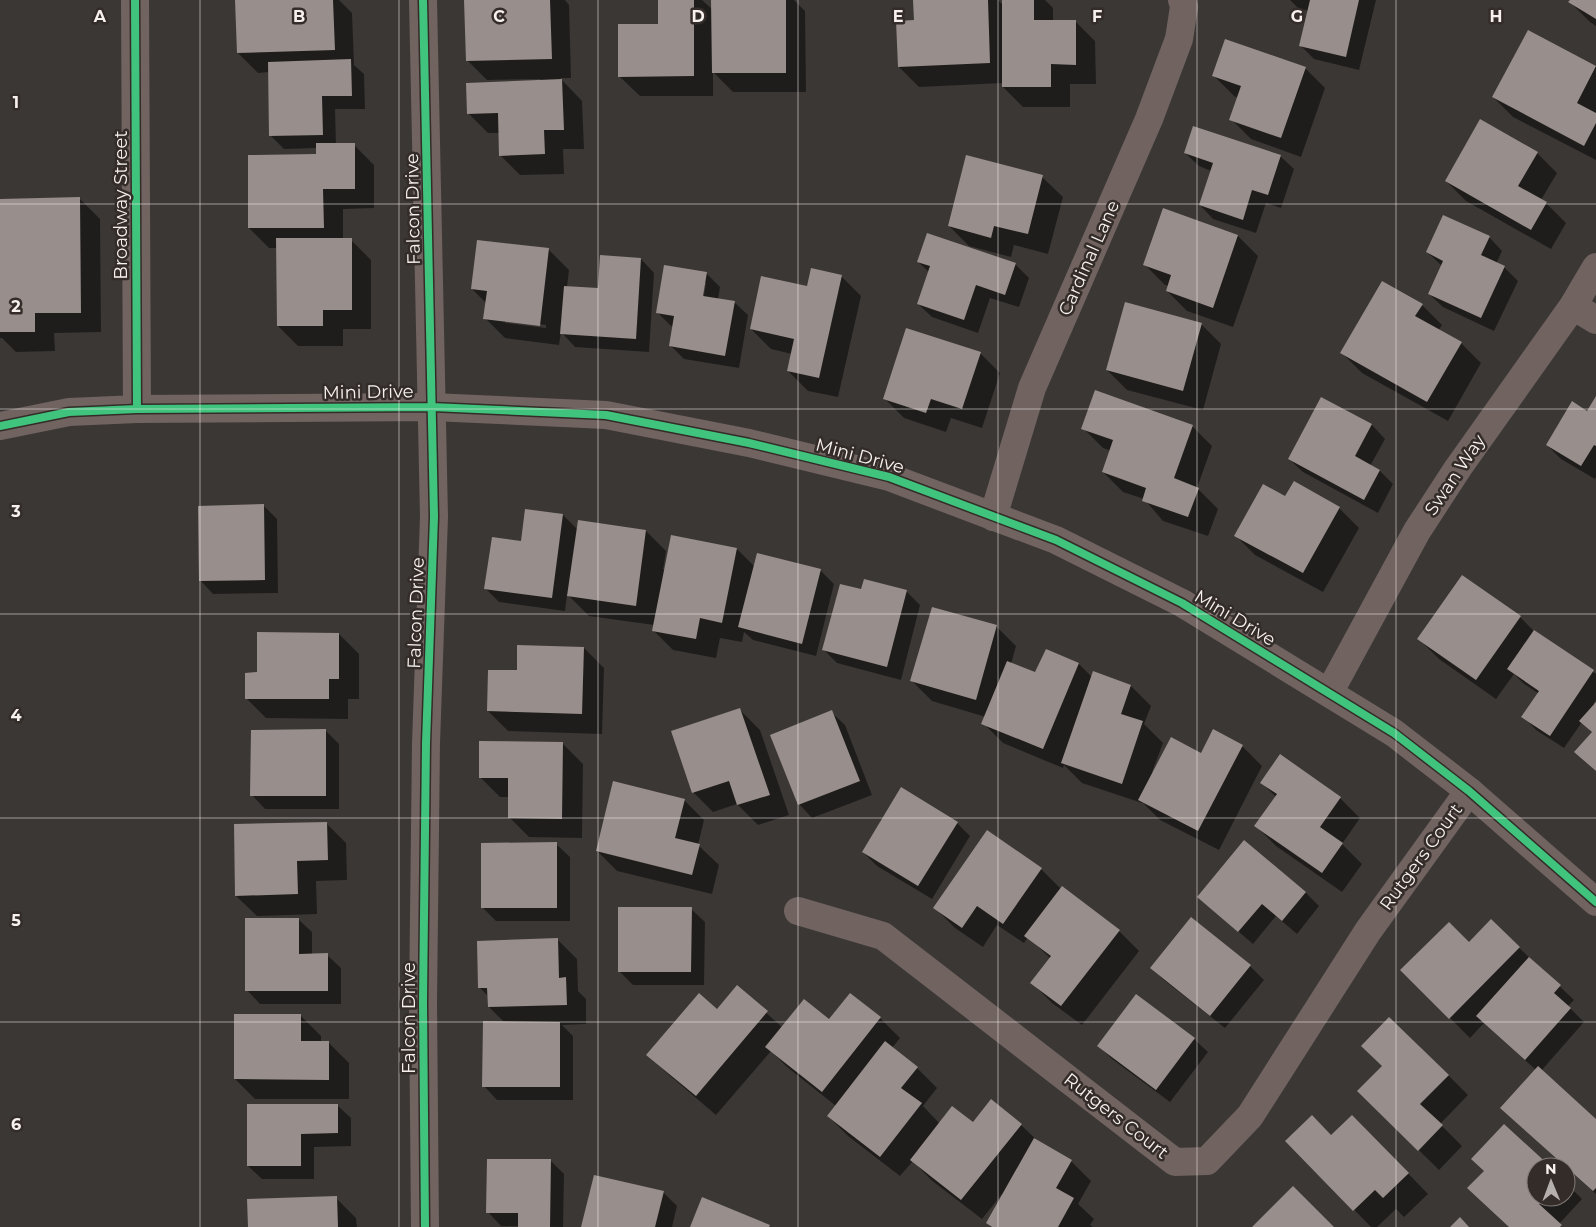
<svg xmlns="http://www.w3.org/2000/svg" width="1596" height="1227" font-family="Montserrat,sans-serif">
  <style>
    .shadow { fill: #0007; fill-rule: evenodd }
    .building { fill: #988e8b }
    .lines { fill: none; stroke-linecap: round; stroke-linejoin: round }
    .minor { stroke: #706360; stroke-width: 28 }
    .tertiary { stroke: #706360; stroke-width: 28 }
    .cycleway-casing { stroke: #342c28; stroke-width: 11 }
    .cycleway { stroke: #40c37c; stroke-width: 8 }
    .grid { fill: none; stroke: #f6f1ee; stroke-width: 1; stroke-opacity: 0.55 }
    .labels { text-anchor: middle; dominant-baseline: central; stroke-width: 5; stroke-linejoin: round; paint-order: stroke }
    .street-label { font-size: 18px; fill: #f6f1ee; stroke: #342c28 }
    .grid-label { font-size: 16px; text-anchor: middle; font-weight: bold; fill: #f6f1ee; stroke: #342c28; stroke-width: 5; stroke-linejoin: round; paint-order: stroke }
  </style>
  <rect width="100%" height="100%" fill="#3b3735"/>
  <!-- shadow -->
  <path class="shadow" d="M236,0H339L352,13L354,65L364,74L365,109H335L336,145H354L374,165V208L343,209V240H351L371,260V329H343V346H298L278,326V248H269L249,228L317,155V148L284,149L271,136L269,72L258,73L238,53Z
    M465,0H565L569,5L571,78H560L582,101L584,149H563L564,174L520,175L500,155V133H488L468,113L540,81V79L487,80L467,60Z
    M659,0H702L713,10V0H794L805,11L806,92H733L713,72V96H640L619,76L659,25Z
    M914,0H998L1003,5V0H1045L1053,8V21H1075L1095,41L1096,84H1070V107H1023L1003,87V83L919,87L899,67L915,21Z
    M1290,0H1376L1359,70L1314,59L1301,46L1309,11L1298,8Z
    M1571,0H1596V26L1590,22L1570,2Z
    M1528,32L1596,67V160L1513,117L1493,97Z
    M1305,68L1325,88L1301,157L1251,139L1231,119L1238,98L1234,96L1214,76Z
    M1185,153L1280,156L1294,169L1281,208L1266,203L1256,233L1213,219L1200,205L1211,171L1199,166Z
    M1537,153L1557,173L1541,200L1546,203L1566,223L1551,249L1466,201L1446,181Z
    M1042,177L1063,197L1048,254L1014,245L1011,257L969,246L949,226Z
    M80,199L100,219L101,332L54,333L55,351L16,352L2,338H0V200Z
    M1238,236L1258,256L1233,327L1187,311L1167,291L1169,286L1165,285L1145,265Z
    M1489,237L1502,251L1496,264L1504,267L1518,281L1494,331L1443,307L1429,294L1442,266L1427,252Z
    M549,250L569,270L567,287L599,289L602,256L641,259L654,273L649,352L575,347L561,332L559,345L505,338L485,318L486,303L472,289ZM505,320L546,325V328L505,323Z
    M918,262L1015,264L1029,278L1019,307L990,298L978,333L932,317L918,304L929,272Z
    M706,273L720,287L718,299L734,302L748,315L739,368L684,359L670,345L674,326H671L657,312ZM704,283H706L703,302L701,301Z
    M841,276L861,296L838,397L808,391L788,371L792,354L771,349L751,329L808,288Z
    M1422,305L1442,325L1438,331L1461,343L1481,363L1448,421L1362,373L1342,353Z
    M1201,324L1221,344L1203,410L1127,390L1107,370Z
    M980,353L1000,373L982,428L951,418L946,432L904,418L884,398Z
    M1322,398L1372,425L1385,439L1370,466L1380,471L1393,484L1378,513L1303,472L1289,459Z
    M1596,398V477L1595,479L1561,459L1547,445L1588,412Z
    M1192,426L1212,446L1197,488L1218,509L1208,536L1163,521L1144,499L1123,492L1103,472L1111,451L1103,448L1083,428Z
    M264,506L277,519L278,593L213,594L200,580Z
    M1339,508L1359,528L1323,592L1255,555L1235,535Z
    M563,515L578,530L646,531L666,551L663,570L737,549L755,567L820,570L834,584L816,656L753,640L744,632L742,642L720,638L716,658L673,650L653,630L654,625L589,616L567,594L565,611L499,602L486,589L522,542Z
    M862,591H906L920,605L901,680L837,663L824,650Z
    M1520,617L1534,631L1596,674V700L1593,704H1596V771L1576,752L1593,733L1582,722L1564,748L1536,730L1523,716L1539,694L1523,683L1514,674L1496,699L1439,659L1419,639Z
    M996,626L1016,646L1011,664L1036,674L1079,664L1092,677L1094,673L1131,686L1151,706L1144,724L1163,743L1152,772L1201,754L1242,746L1262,766L1219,850L1160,820L1142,802V803L1082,783L1064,765L1063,768L1003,743L983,723L986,717L932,701L912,681Z
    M339,634L359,654V699H348V719L266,718L246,698L258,674Z
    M584,648L604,668L602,734L508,731L488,711L518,671Z
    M740,710L760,730L789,815L758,825L737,804L713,812L693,792Z
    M831,712L845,725L872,795L812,818L799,804Z
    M326,731L339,744V809H265L252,795Z
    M563,744L583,764L582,838L529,837L509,817V797H500L480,777Z
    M1262,783L1340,798L1360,818L1342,844L1362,864L1342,892L1276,846L1256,826L1276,797Z
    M684,800L704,820L698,845L719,865L712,894L617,871L597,851Z
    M326,823L346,843L347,880L316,881L317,914L257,916L236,896Z
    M957,823L970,836L932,899L877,866L863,852Z
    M1244,842L1306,893L1319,906L1297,934L1276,916L1253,944L1198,897Z
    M556,844L570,857V921H496L483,908Z
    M1041,869L1061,889L1119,931L1139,951L1082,1025L1052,1003L1032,983L1051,959L1028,937L1024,943L997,925L983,947L955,928L935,908Z
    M691,909L705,922L704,985H633L619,971Z
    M298,919L312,932V955H327L341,968V1004H260L247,990Z
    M1191,919L1250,966L1264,980L1225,1028L1165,981L1151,968Z
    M1491,921L1574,1000L1568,1006L1584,1022L1541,1071L1596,1120V1194L1502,1107L1536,1070L1484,1023L1470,1038L1402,970L1469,944Z
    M557,939L577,959L578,991L586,999V1024L562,1025L573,1036V1100H497L484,1086L505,1023L489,1007V997L479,987Z
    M737,987L782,1027L830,1020L880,1018L900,1038L892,1048L917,1068L937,1088L923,1106L940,1124L1021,1125L1040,1143L1071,1161L1091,1181L1078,1204L1094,1219L1090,1225L1093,1227H991L987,1223L1003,1195L1002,1194L982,1219L931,1180L913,1161L900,1176L848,1136L828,1116L836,1106L787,1067L771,1051L716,1115L668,1074L648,1055L717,1011Z
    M301,1016L321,1036V1043H329L349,1063V1099H255L235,1079Z
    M1194,1039L1208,1052L1170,1102L1112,1059L1099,1046Z
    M1448,1075L1468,1095L1440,1124L1462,1146L1439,1170L1359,1091Z
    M337,1105L351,1118V1146L314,1147V1179H262L248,1166Z
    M1372,1136L1428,1194L1404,1217L1396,1209L1377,1227H1371L1287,1141Z
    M1473,1159L1549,1167H1536V1197H1566V1183L1582,1199L1559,1224L1562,1227H1509L1485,1172Z
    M550,1160L564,1174L563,1227L501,1226L488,1212Z
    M663,1192L677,1206L672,1227H583Z
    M336,1198L356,1218L357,1227H249Z"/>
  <!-- building -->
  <path class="building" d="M235,0H333L335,50L237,53Z
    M464,0H550L552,59L466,61Z
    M658,0H694V76L618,77V24H658Z
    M711,0H786V73H712Z
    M913,0H988L990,63L898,67L896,21L914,20Z
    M1002,0H1034V20H1076V65L1051,64V87H1002Z
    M1310,0H1359L1346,57L1299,46Z
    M1570,0H1596V19L1568,2Z
    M1528,30L1596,66L1577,103L1596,113V123L1584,146L1492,97Z
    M1225,39L1306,67L1281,138L1229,120L1241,86L1212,76Z
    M351,59L352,96H322L323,135L269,136L268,62Z
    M562,79L564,130H544L545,154L499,156L498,113L467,114L466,83Z
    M1480,119L1538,152L1518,186L1547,202L1531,230L1445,181Z
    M1193,126L1281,155L1268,195L1252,190L1243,220L1199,205L1213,163L1184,153Z
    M316,143H355V189H323L324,228H248V155L316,154Z
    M966,155L1043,175L1028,234L994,226L991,238L948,226Z
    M80,197L81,313H35V332H0V199Z
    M1163,208L1238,235L1213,308L1166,291L1171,275L1143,265Z
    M1443,215L1490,236L1481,255L1505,266L1481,318L1428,294L1443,261L1426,252Z
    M927,233L1016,263L1005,295L976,285L964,320L917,304L930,266L917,262Z
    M276,238H352V310H323V326H277Z
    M477,240L549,248L540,326L483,319L487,291L471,289Z
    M600,255L641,258L636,339L560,334L564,286L598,288Z
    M664,265L707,272L703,296L735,301L725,356L669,346L674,316L656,313Z
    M811,268L842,275L819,378L787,371L794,339L750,329L761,276L807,286Z
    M1382,281L1423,304L1415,316L1462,342L1427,402L1340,353Z
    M1125,302L1202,323L1183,391L1106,370Z
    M906,328L981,352L962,409L931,399L926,413L883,399Z
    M1095,390L1193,425L1174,478L1199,488L1188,517L1142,501L1146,488L1102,472L1113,440L1081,429Z
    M1596,396V446L1594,445L1581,466L1546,445L1572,401L1587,411Z
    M1321,397L1372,424L1355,456L1380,470L1364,500L1288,459Z
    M1294,481L1340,507L1303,573L1234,536L1263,484L1285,496Z
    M264,504L265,580L199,581L198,506Z
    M525,509L563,514L552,598L484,589L492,537L521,541Z
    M578,520L646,530L636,606L567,596Z
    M671,535L737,548L722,623L700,618L696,639L652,631Z
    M757,553L821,569L802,644L738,627Z
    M1462,575L1521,616L1476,680L1417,639Z
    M864,579L907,590L887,667L822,650L840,584L861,589Z
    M932,607L997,625L976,700L910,681Z
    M1534,630L1594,670L1550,736L1521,717L1539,691L1507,669Z
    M257,632L339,633V679H329V699H245V673L257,672Z
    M517,645L584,647L582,714L487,711L488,670H517Z
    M1046,649L1079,663L1043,749L981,724L1007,661L1035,672Z
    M1093,671L1131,685L1121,714L1143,721L1122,784L1061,763Z
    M1596,702V771L1574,752L1592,732L1579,721Z
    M740,708L770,795L737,805L729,781L692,793L671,731Z
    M832,710L860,781L798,805L770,735Z
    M326,729V796H250L251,730Z
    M1213,729L1243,745L1198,831L1138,800L1171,737L1201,753Z
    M479,741L563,742L562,819L508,818V778H479Z
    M1280,754L1341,797L1320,827L1343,843L1322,873L1254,826L1277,794L1260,783Z
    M613,781L685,799L675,838L700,844L692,875L596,851Z
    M901,787L958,822L918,886L862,852Z
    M327,822L328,860L297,861L298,894L235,896L234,824Z
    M987,830L1042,868L1003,924L977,906L962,928L933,908Z
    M1244,840L1306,892L1282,921L1262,904L1238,932L1197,897Z
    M557,842V908H481V843Z
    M1062,886L1120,930L1061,1006L1030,983L1051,956L1024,936Z
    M618,907H692L691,972H618Z
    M1191,917L1251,965L1210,1016L1150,968Z
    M245,918H299V954L328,953V991H245Z
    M1491,919L1520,947L1449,1019L1400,970L1449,922L1469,942Z
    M558,938L559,978L566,977L567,1005L488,1007L487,988H478L477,941Z
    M1529,957L1561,985L1554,993L1571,1008L1525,1060L1476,1016Z
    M737,985L768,1011L696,1096L646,1055L699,993L717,1009Z
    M850,993L881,1017L822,1092L765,1047L804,999L829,1019Z
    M1136,994L1195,1038L1156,1090L1097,1046Z
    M234,1014H301V1041H329V1080L234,1079Z
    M1389,1017L1449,1075L1420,1104L1443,1125L1418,1151L1357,1091L1382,1066L1361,1046Z
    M483,1021L560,1022V1087H482Z
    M885,1041L918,1067L901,1088L922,1103L880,1157L827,1116Z
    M1538,1066L1596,1119V1188L1593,1191L1500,1108Z
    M991,1099L1022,1124L961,1200L910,1160L952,1106L973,1122Z
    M247,1104H338V1133L301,1134V1166H247Z
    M1312,1115L1331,1135L1352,1115L1409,1173L1383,1198L1375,1190L1353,1211L1285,1141Z
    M1504,1124L1551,1167H1536V1197H1546L1539,1204L1562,1225L1560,1227H1509L1467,1188L1484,1171L1471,1159Z
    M1034,1138L1072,1160L1056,1188L1074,1198L1058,1227H992L986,1223Z
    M487,1159H551L550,1227H518V1213H486Z
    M594,1175L664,1191L655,1227H581Z
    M1293,1186L1334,1227H1252Z
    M337,1196L338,1227H248L247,1199Z
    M702,1197L770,1225L769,1227H690Z
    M1460,1217L1469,1227H1450Z"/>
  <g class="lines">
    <!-- minor -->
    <path class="minor" d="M423,0L434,517L426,743L423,1002L425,1227
      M1573,306L1596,320
      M993,517L1032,388L1149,119L1179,39L1184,7L1182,0
      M1329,693L1417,531L1458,468L1573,306L1596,267
      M798,911L883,936L1175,1162L1207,1161L1250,1116L1368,931L1469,791"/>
    <!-- tertiary -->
    <path class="tertiary" d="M135,0L137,409
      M0,426L69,412L137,409L432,407L606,415L749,443L889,477L1056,540L1182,603L1394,733L1469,791L1596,902"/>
    <defs>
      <path id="cycleway" d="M135,0L137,409
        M423,0L434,517L426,743L423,1002L425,1227
        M0,426L69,412L137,409L432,407L606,415L749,443L889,477L1056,540L1182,603L1394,733L1469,791L1596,902"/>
    </defs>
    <!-- cycleway casing -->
    <use href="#cycleway" class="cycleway-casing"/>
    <!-- cycleway -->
    <use href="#cycleway" class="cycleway"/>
  </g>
  <!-- grid -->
  <path class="grid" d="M200,0V1227M399,0V1227M598,0V1227M798,0V1227M998,0V1227M1197,0V1227M1396,0V1227M0,204H1596M0,409H1596M0,614H1596M0,818H1596M0,1022H1596"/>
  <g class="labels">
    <!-- street labels -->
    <g class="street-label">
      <text transform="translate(121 205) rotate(-90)">Broadway Street</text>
      <text transform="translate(413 209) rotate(-91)">Falcon Drive</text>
      <text transform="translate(1089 258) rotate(-66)">Cardinal Lane</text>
      <text transform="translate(368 392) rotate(-1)">Mini Drive</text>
      <text transform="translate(860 456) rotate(15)">Mini Drive</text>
      <text transform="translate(1455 475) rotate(-56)">Swan Way</text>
      <text transform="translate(416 613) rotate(-88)">Falcon Drive</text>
      <text transform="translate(1235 618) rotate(31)">Mini Drive</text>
      <text transform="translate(1421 857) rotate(-54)">Rutgers Court</text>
      <text transform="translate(409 1018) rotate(-90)">Falcon Drive</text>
      <text transform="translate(1116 1116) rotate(38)">Rutgers Court</text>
    </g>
  </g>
  <g class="grid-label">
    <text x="100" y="22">A</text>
    <text x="299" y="22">B</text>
    <text x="499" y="22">C</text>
    <text x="698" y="22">D</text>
    <text x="898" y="22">E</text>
    <text x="1097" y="22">F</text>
    <text x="1297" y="22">G</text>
    <text x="1496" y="22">H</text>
    <text x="16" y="108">1</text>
    <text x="16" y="312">2</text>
    <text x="16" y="517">3</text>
    <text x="16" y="721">4</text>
    <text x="16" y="926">5</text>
    <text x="16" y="1130">6</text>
  </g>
  <!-- north arrow -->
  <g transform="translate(1551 1182) rotate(359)"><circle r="24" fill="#342c28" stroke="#827b77"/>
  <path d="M0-4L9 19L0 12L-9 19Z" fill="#b5b0ad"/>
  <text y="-8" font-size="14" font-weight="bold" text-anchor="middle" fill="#f6f1ee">N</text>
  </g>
</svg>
